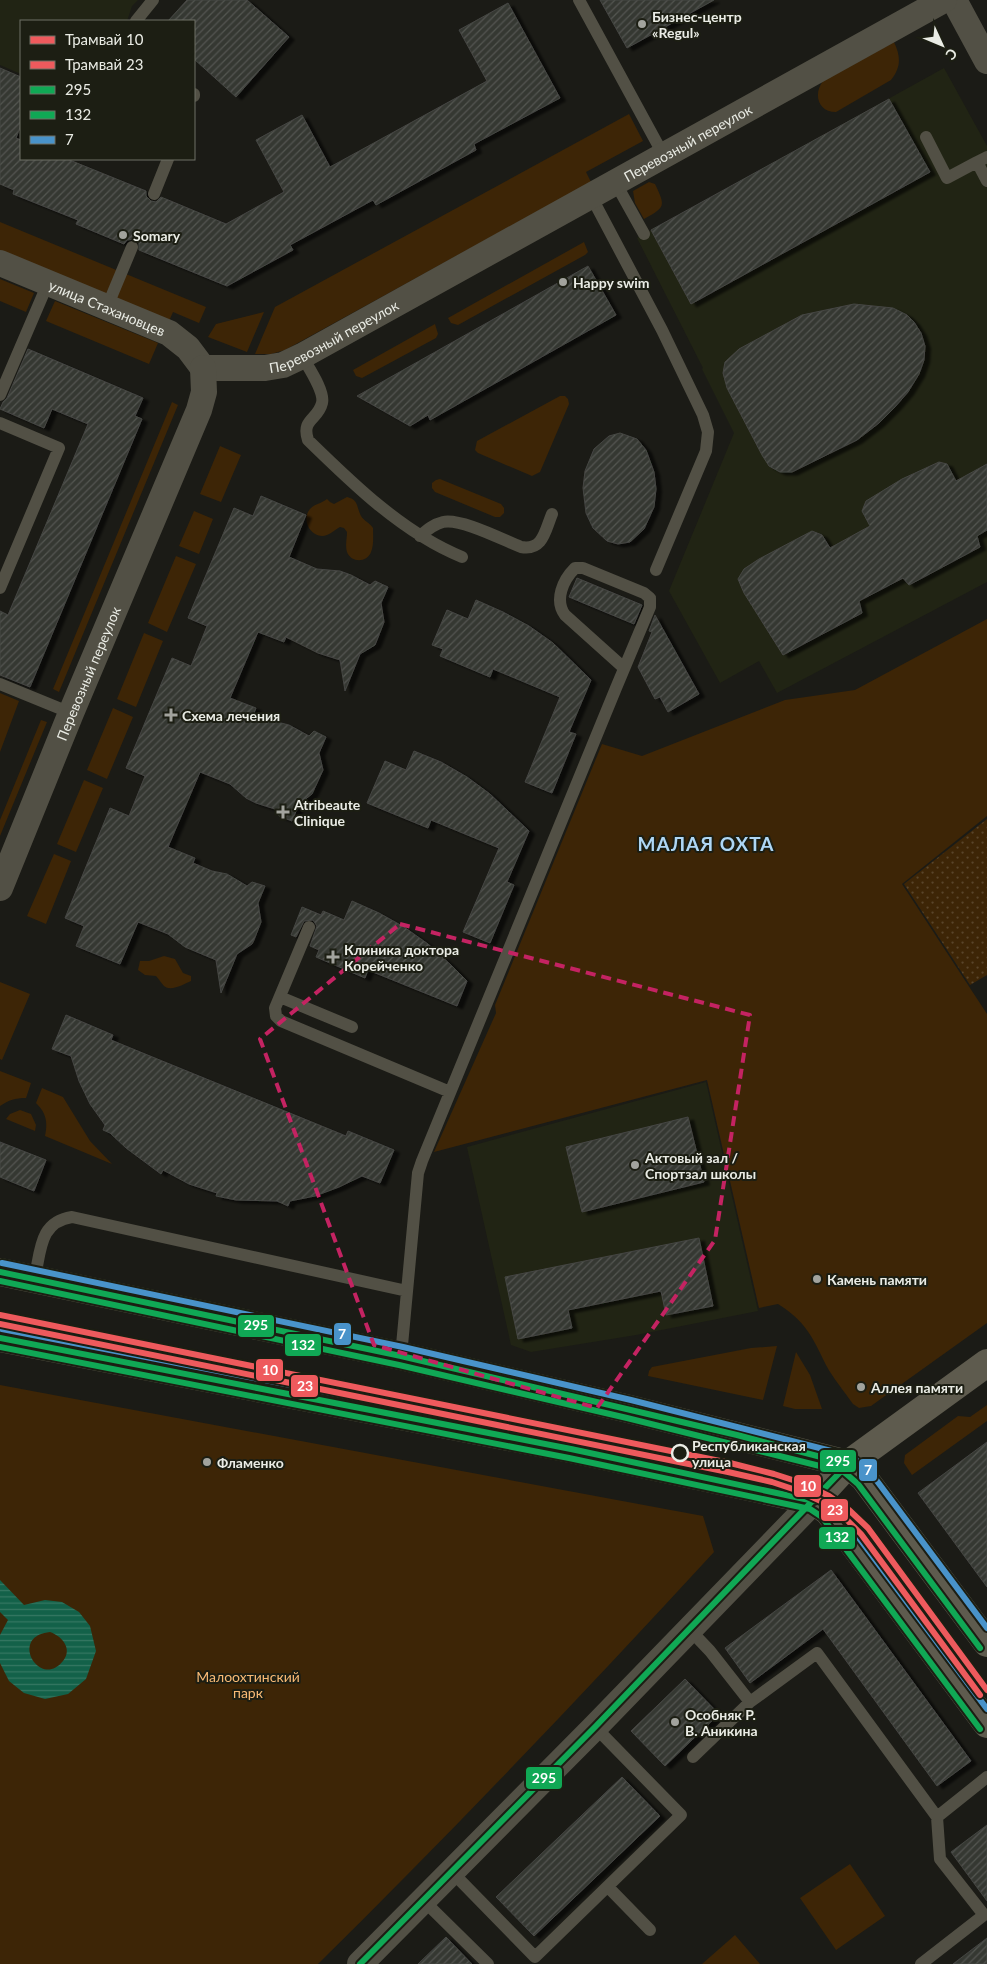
<svg xmlns="http://www.w3.org/2000/svg" width="987" height="1964" font-family="Lato,sans-serif">
  <style>
    .built { fill: #212414 }
    .green { fill: #3d2506 }
    .garden { fill: url(#garden-dots) }
    .water { fill: url(#water-rules); fill-rule: evenodd }
    .building { fill: url(#building-hatch); stroke: #454643; filter: url(#shadow) }
    .lines { fill: none; stroke-linecap: round; stroke-linejoin: round }
    .lane { stroke: #525045; stroke-width: 12 }
    .street { stroke: #525045; stroke-width: 26 }
    .secondary { stroke: #5e5b4e; stroke-width: 28 }
    .bus-1-casing { stroke: #1c1e13; stroke-width: 10 }
    .bus-2-casing { stroke: #1c1e13; stroke-width: 10 }
    .bus-3-casing { stroke: #1c1e13; stroke-width: 10 }
    .bus-1 { stroke: #10a855; stroke-width: 6 }
    .bus-2 { stroke: #10a855; stroke-width: 6 }
    .bus-3 { stroke: #4993ca; stroke-width: 6 }
    .tram-1-casing { stroke: #1c1e13; stroke-width: 10 }
    .tram-2-casing { stroke: #1c1e13; stroke-width: 10 }
    .tram-1 { stroke: #ee5a5d; stroke-width: 6 }
    .tram-2 { stroke: #ee5a5d; stroke-width: 6 }
    .marked { fill: none; stroke: #c42362; stroke-width: 4; stroke-dasharray: 10 6; stroke-linejoin: round }
    .poi-dot { fill: #a2a39d; stroke: #1c1e13; stroke-width: 2 }
    .stop-dot { fill: #1c1e13; stroke: #eaece5; stroke-width: 2.5 }
    .labels { text-anchor: middle; dominant-baseline: central; stroke-width: 4; stroke-linejoin: round; paint-order: stroke }
    .poi-label { font-size: 14px; font-weight: bold; fill: #eaece5; stroke: #1c1e13; text-anchor: start }
    .street-label { font-size: 14px; fill: #eaece5; stroke: #1c1e13 }
    .stop-label { font-size: 14px; font-weight: bold; fill: #eaece5; stroke: #1c1e13; text-anchor: start }
    .park-label { font-size: 14px; fill: #f8ba75; stroke: #1c1e13 }
    .district-label { font-size: 19px; font-weight: bold; letter-spacing: 1px; fill: #afd7f5; stroke: #1c1e13 }
    .line-badge { stroke: #1c1e13; stroke-width: 2 }
    .badge-label { font-size: 14px; text-anchor: middle; font-weight: bold; fill: #fff }
  </style>
  <defs>
    <pattern id="garden-dots" width="8" height="8" patternUnits="userSpaceOnUse" patternTransform="scale(1.25)"><rect width="8" height="8" fill="#3d2506"/><path d="M2 2h.1M6 6h.1" fill="none" stroke="#59452a" stroke-width="1.8" stroke-linecap="round"/></pattern>
    <pattern id="water-rules" width="6" height="5" patternUnits="userSpaceOnUse" patternTransform="scale(1.25)"><rect width="6" height="5" fill="#136149"/><path d="M0 2.5h6" fill="none" stroke="#367863"/></pattern>
    <pattern id="building-hatch" width="6" height="6" patternUnits="userSpaceOnUse" patternTransform="scale(1.25)"><rect width="6" height="6" fill="#363833"/><path d="M-1 1l2-2M0 6l6-6M5 7l2-2" fill="none" stroke="#535550"/></pattern>
    <filter id="shadow"><feDropShadow dx="5.5" dy="3" stdDeviation="1" flood-color="#0009"/></filter>
  </defs>
  <rect width="100%" height="100%" fill="#1b1b16"/>
  <!-- built -->
  <path class="built" d="M0,0H138L132,6L127,21H21V74L0,65Z
    M944,68L987,146V582L777,693L759,661L720,683L669,591L734,433L702,369L703,368L637,238Z
    M706,1082L758,1311L636,1335L531,1352L511,1345L467,1147Z"/>
  <!-- green -->
  <path class="green" d="M894,42C901,57 901,67 891,80L836,112C818,112 813,94 823,81Z
    M629,114L643,141L586,172L591,182L285,350L271,354H255L275,307Z
    M649,182L655,184C666,207 665,207 644,219L635,203L633,191Z
    M0,222L206,307L199,323L173,312L169,321L0,252Z
    M584,242L588,252L585,255L458,325L451,323L448,318Z
    M0,279L34,293L26,312L0,301Z
    M55,301L158,343L149,364L46,321Z
    M264,312L247,352L208,337L216,324Z
    M435,324L438,334L436,338L362,378L356,376L353,370Z
    M560,396H565L568,399L569,404L540,472L532,476L478,453L475,450L477,441Z
    M172,402L178,405L59,692L53,689Z
    M220,446L241,455L221,502L200,494Z
    M440,479L501,504L504,508V513L500,517H495L435,492L432,488V483L436,480Z
    M347,497C359,500 356,506 361,516C364,521 370,523 373,528C373,536 374,545 371,552C367,563 351,563 347,552C345,546 347,538 347,532L344,528L340,527C334,530 329,536 322,536C310,535 303,522 308,512C312,504 321,504 327,499L330,502L334,504Z
    M194,511L213,519L199,554L179,546Z
    M176,556L196,564L167,632L148,623Z
    M987,619V816L902,884L987,1014V1323L871,1406L859,1408L853,1404C844,1391 833,1378 826,1365C812,1336 806,1322 778,1304L759,1308L707,1080L434,1152L496,1013L495,1005L602,744L642,756L785,700L855,690Z
    M144,633L163,641L136,707L117,699Z
    M0,693L19,701L0,752Z
    M113,708L133,717L107,779L87,770Z
    M41,720L47,722L0,836V820Z
    M84,780L103,788L76,852L57,844Z
    M54,854L71,861L46,924L27,916Z
    M164,956L175,959L183,973L191,976V981C184,984 171,992 164,986C161,983 159,979 156,976L145,975L138,970L140,961H149Z
    M0,982L30,994L2,1060L0,1059Z
    M0,1071L31,1083L26,1098C15,1098 9,1100 0,1106Z
    M42,1088L63,1097L90,1141L112,1164L45,1136C48,1121 46,1113 36,1103Z
    M20,1110L31,1114L36,1125L35,1131L6,1119L10,1114Z
    M777,1346L763,1400L648,1376L649,1371L652,1367L751,1348Z
    M796,1352L810,1375L822,1409H795L783,1406Z
    M0,1385L703,1516L714,1552C585,1692 454,1830 318,1964H0Z
    M987,1405V1421L912,1475L904,1463L905,1455L958,1416L970,1417Z
    M850,1864L885,1916L836,1950L800,1898Z
    M735,1935L760,1964H702Z"/>
  <!-- garden -->
  <path class="garden" d="M987,819V975L970,985L904,884Z"/>
  <!-- water -->
  <path class="water" d="M0,1580L24,1605L45,1600L62,1602L79,1612L90,1626L96,1651L86,1679L68,1694L45,1699L24,1693L9,1681L0,1663V1635L8,1620L0,1612ZM50,1632C62,1636 73,1649 63,1661C40,1690 8,1636 50,1632Z"/>
  <!-- building -->
  <path class="building" d="M187,0H247L289,37L236,97L194,59V21H168Z
    M600,0H714L627,48Z
    M508,3L560,98L474,144L476,150L376,205L373,200L290,245L293,250L227,286L139,250V242L135,239L127,240L124,244L76,224L78,220L13,194L14,190L0,184V68L21,77V125L16,138L21,140V159H67L146,191V196L151,201L156,202L161,197L226,224L284,192L256,140L302,115L330,167L487,81L459,30Z
    M889,99L930,172L691,304L651,230Z
    M588,266L616,315L430,420L428,415L410,426L357,396Z
    M854,304L893,308L907,315L914,322L921,333L925,346L924,360L919,374L908,392L895,407L879,423L857,440L792,472H780L769,466L762,455L727,388L723,373L725,362L739,349L802,315Z
    M28,349L143,398L135,416L142,419L30,687L0,675V611L8,615L88,424L52,409L44,428L0,409L3,402L7,398Z
    M620,433L637,439L646,450L654,472L656,489L654,507L644,529L630,542L618,544L607,541L593,528L586,513L583,488L585,471L594,449L609,436Z
    M939,462L947,464L956,481L987,464V530L977,536L980,547L909,585L903,578L859,601L862,613L783,655L744,593L738,579L744,569L759,559L812,531L822,535L830,548L870,526L862,511L866,501L902,479Z
    M261,496L306,515L289,557L317,569L340,571L351,575L370,585L375,581L388,587L381,603L384,622L377,640L375,645L360,654L345,691L340,660L318,653L286,637L284,642L258,632L230,698L256,708L254,713L273,721L289,725L309,736L314,731L326,737L319,753L323,770L312,794L299,804L292,821L279,816L278,810L256,803L246,798L230,784L200,772L168,847L195,858L193,863L212,871L227,874L247,886L252,882L265,886L258,903L261,922L254,940L252,944L237,954L221,993L216,960L185,947L168,934L138,922L120,964L76,946L84,926L65,918L110,808L129,816L145,776L126,768L172,658L191,666L207,626L188,618L234,508L253,516Z
    M577,578L642,605L634,624L569,597Z
    M476,600L503,612L529,626L553,643L591,680L569,732L576,734L552,793L525,782L560,697L493,669L490,677L440,656L443,649L432,645L447,610L468,619Z
    M655,615L699,694L668,712L660,697L655,699L638,667L652,632L649,631Z
    M414,751L441,762L467,777L490,794L529,831L507,882L514,885L490,943L463,932L499,848L431,820L428,828L367,803L385,761L406,770Z
    M352,901L379,913L404,927L428,944L451,965L467,981L457,1006L368,970L365,978L316,957L319,950L310,946L317,926L313,920L304,921L296,937L291,935L302,907L321,915L323,911L344,920Z
    M66,1015L113,1035L111,1040L150,1056L346,1136L348,1131L394,1150L380,1183L362,1176L339,1187L315,1196L290,1201L288,1206L277,1201L236,1200L216,1196L217,1193L189,1184L163,1170L161,1174L126,1148L110,1133L103,1130L105,1125L90,1104L79,1081L71,1056L52,1049Z
    M688,1117L704,1182L582,1212L566,1147Z
    M0,1142L46,1160L34,1191L0,1177Z
    M699,1238L713,1306L666,1315L661,1291L568,1310L572,1328L518,1339L505,1277Z
    M987,1442V1587L918,1493Z
    M831,1570L971,1761L937,1786L823,1629L750,1683L725,1648Z
    M685,1679L719,1714L665,1766L631,1731Z
    M622,1777L660,1816L534,1936L496,1897Z
    M987,1825V1901L951,1852Z
    M446,1937L472,1964H418Z
    M987,1938V1964H953Z"/>
  <g class="lines">
    <!-- lane -->
    <path class="lane" d="M579,0L664,156
      M136,21L153,0
      M194,94V96
      M926,137L947,178L977,162
      M987,157L977,162L987,181
      M615,182L644,234
      M154,194L168,159
      M591,196L662,330L703,415L708,432L706,451L656,570
      M107,307L132,247
      M302,356C308,367 325,391 322,403C318,420 301,419 308,440C353,484 403,533 462,557
      M0,395L48,283
      M0,423L59,448L0,588
      M420,536C427,530 434,524 443,522C461,518 503,540 521,547C543,551 545,531 552,514
      M0,684L71,713
      M309,927L275,1008L276,1016L281,1021L450,1092
      M280,997L352,1027
      M34,1281C41,1253 38,1222 72,1217L407,1291
      M401,1356L418,1173L422,1161L616,688L650,607V598L644,593L583,568H575C563,580 554,600 565,615L624,668
      M690,1630L710,1651L750,1702
      M693,1757L750,1702L817,1653L937,1817L940,1859L984,1915L921,1964
      M937,1817L987,1777
      M452,1872L535,1957L681,1815L595,1727
      M608,1887L650,1930
      M424,1901L488,1964"/>
    <!-- street -->
    <g class="street">
      <path d="M954,0L987,61"/>
      <path id="s1" d="M0,263L169,333L188,348L203,368"/>
      <path id="s2" d="M203,368H265L283,365L302,356L944,0"/>
      <path id="s3" d="M0,888L71,713L199,410L204,392L203,368"/>
      <path d="M360,1964L595,1727L814,1501"/>
    </g>
    <!-- secondary -->
    <path class="secondary" d="M0,1272L401,1356L629,1409L848,1464L864,1478L987,1643
      M0,1338L571,1449L814,1501L828,1511L851,1541L987,1724
      M814,1501L848,1464L987,1363"/>
    <defs>
      <path id="bus-1" d="M0,1272L401,1356L737,1435L848,1464L595,1727L360,1964
        M0,1338L571,1449L814,1501"/>
      <path id="bus-2" d="M0,1281L399,1365L627,1418L844,1472L858,1484L980,1648
        M0,1347L569,1458L810,1509L822,1517L980,1729"/>
      <path id="bus-3" d="M2,1263L403,1347L631,1400L851,1456L871,1473L987,1628
        M2,1329L573,1440L818,1493L835,1506L987,1709"/>
    </defs>
    <!-- bus-1 casing -->
    <use href="#bus-1" class="bus-1-casing"/>
    <!-- bus-2 casing -->
    <use href="#bus-2" class="bus-2-casing"/>
    <!-- bus-3 casing -->
    <use href="#bus-3" class="bus-3-casing"/>
    <!-- bus-1 -->
    <use href="#bus-1" class="bus-1"/>
    <!-- bus-2 -->
    <use href="#bus-2" class="bus-2"/>
    <!-- bus-3 -->
    <use href="#bus-3" class="bus-3"/>
    <defs>
      <path id="tram-1" d="M0,1315L730,1463L774,1474L802,1483L829,1496L849,1510L868,1528L987,1690"/>
      <path id="tram-2" d="M0,1324L728,1472L772,1482L799,1491L825,1503L843,1516L861,1534L980,1695"/>
    </defs>
    <!-- tram-1 casing -->
    <use href="#tram-1" class="tram-1-casing"/>
    <!-- tram-2 casing -->
    <use href="#tram-2" class="tram-2-casing"/>
    <!-- tram-1 -->
    <use href="#tram-1" class="tram-1"/>
    <!-- tram-2 -->
    <use href="#tram-2" class="tram-2"/>
  </g>
  <!-- marked area -->
  <path class="marked" d="M400,924L750,1015L715,1240L597,1408L374,1345L260,1039Z"/>
  <!-- markers -->
  <g class="poi-dot">
    <circle cx="642" cy="24" r="5"/>
    <circle cx="123" cy="235" r="5"/>
    <circle cx="563" cy="282" r="5"/>
    <path d="M168.5 707.5h5v5h5v5h-5v5h-5v-5h-5v-5h5z"/>
    <path d="M280.5 804.5h5v5h5v5h-5v5h-5v-5h-5v-5h5z"/>
    <path d="M330.5 949.5h5v5h5v5h-5v5h-5v-5h-5v-5h5z"/>
    <circle cx="635" cy="1165" r="5"/>
    <circle cx="817" cy="1279" r="5"/>
    <circle cx="861" cy="1387" r="5"/>
    <circle cx="207" cy="1462" r="5"/>
    <circle cx="675" cy="1722" r="5"/>
  </g>
  <circle class="stop-dot" cx="680" cy="1453" r="8"/>
  <g class="labels">
    <!-- poi labels -->
    <g class="poi-label">
      <text x="652" y="16">Бизнес-центр<tspan x="652" dy="16">«Regul»</tspan></text>
      <text x="133" y="235">Somary</text>
      <text x="573" y="282">Happy swim</text>
      <text x="182" y="715">Схема лечения</text>
      <text x="294" y="804">Atribeaute<tspan x="294" dy="16">Clinique</tspan></text>
      <text x="344" y="949">Клиника доктора<tspan x="344" dy="16">Корейченко</tspan></text>
      <text x="645" y="1157">Актовый зал /<tspan x="645" dy="16">Спортзал школы</tspan></text>
      <text x="827" y="1279">Камень памяти</text>
      <text x="871" y="1387">Аллея памяти</text>
      <text x="217" y="1462">Фламенко</text>
      <text x="685" y="1714">Особняк Р.<tspan x="685" dy="16">В. Аникина</tspan></text>
    </g>
    <!-- street labels -->
    <g class="street-label">
      <text stroke="none"><textPath href="#s2" startOffset="542">Перевозный переулок</textPath></text>
      <text stroke="none"><textPath href="#s1" startOffset="116">улица Стахановцев</textPath></text>
      <text stroke="none"><textPath href="#s2" startOffset="138">Перевозный переулок</textPath></text>
      <text stroke="none"><textPath href="#s3" startOffset="232">Перевозный переулок</textPath></text>
    </g>
    <!-- stop labels -->
    <g class="stop-label">
      <text x="692" y="1445">Республиканская<tspan x="692" dy="16">улица</tspan></text>
    </g>
    <!-- park labels -->
    <g class="park-label">
      <text x="248" y="1676">Малоохтинский<tspan x="248" dy="16">парк</tspan></text>
    </g>
    <!-- district labels -->
    <g class="district-label">
      <text x="706" y="843">МАЛАЯ ОХТА</text>
    </g>
  </g>
  <g class="line-badge">
    <rect x="237" y="1314" width="38" height="24" rx="5" fill="#10a855"/>
    <rect x="333" y="1322" width="19" height="24" rx="5" fill="#4993ca"/>
    <rect x="284" y="1333" width="38" height="24" rx="5" fill="#10a855"/>
    <rect x="255" y="1358" width="29" height="24" rx="5" fill="#ee5a5d"/>
    <rect x="290" y="1374" width="29" height="24" rx="5" fill="#ee5a5d"/>
    <rect x="819" y="1449" width="38" height="24" rx="5" fill="#10a855"/>
    <rect x="858" y="1458" width="20" height="24" rx="5" fill="#4993ca"/>
    <rect x="793" y="1474" width="29" height="24" rx="5" fill="#ee5a5d"/>
    <rect x="820" y="1498" width="29" height="24" rx="5" fill="#ee5a5d"/>
    <rect x="818" y="1526" width="38" height="24" rx="5" fill="#10a855"/>
    <rect x="525" y="1766" width="38" height="24" rx="5" fill="#10a855"/>
  </g>
  <g class="badge-label">
    <text x="256" y="1330">295</text>
    <text x="342" y="1339">7</text>
    <text x="303" y="1350">132</text>
    <text x="270" y="1375">10</text>
    <text x="305" y="1391">23</text>
    <text x="838" y="1466">295</text>
    <text x="868" y="1475">7</text>
    <text x="808" y="1491">10</text>
    <text x="835" y="1515">23</text>
    <text x="837" y="1542">132</text>
    <text x="544" y="1783">295</text>
  </g>
  <!-- legend -->
  <rect x="20" y="20" width="175" height="140" fill="#1c1e13" stroke="#6e7067"/>
  <rect x="30" y="36" width="25" height="8" fill="#ee5a5d" stroke="#6e7067"/>
  <text x="65" y="45" font-size="15" fill="#eaece5">Трамвай 10</text>
  <rect x="30" y="61" width="25" height="8" fill="#ee5a5d" stroke="#6e7067"/>
  <text x="65" y="70" font-size="15" fill="#eaece5">Трамвай 23</text>
  <rect x="30" y="86" width="25" height="8" fill="#10a855" stroke="#6e7067"/>
  <text x="65" y="95" font-size="15" fill="#eaece5">295</text>
  <rect x="30" y="111" width="25" height="8" fill="#10a855" stroke="#6e7067"/>
  <text x="65" y="120" font-size="15" fill="#eaece5">132</text>
  <rect x="30" y="136" width="25" height="8" fill="#4993ca" stroke="#6e7067"/>
  <text x="65" y="145" font-size="15" fill="#eaece5">7</text>
  <!-- north arrow -->
  <g transform="translate(942 45) rotate(134)" stroke="#1c1e13" stroke-width="4" paint-order="stroke">
  <path d="M0-4L9 19L0 12L-9 19Z" fill="#eaece5"/>
  <text y="-8" font-size="14" font-weight="bold" text-anchor="middle" fill="#eaece5">С</text>
  </g>
</svg>
